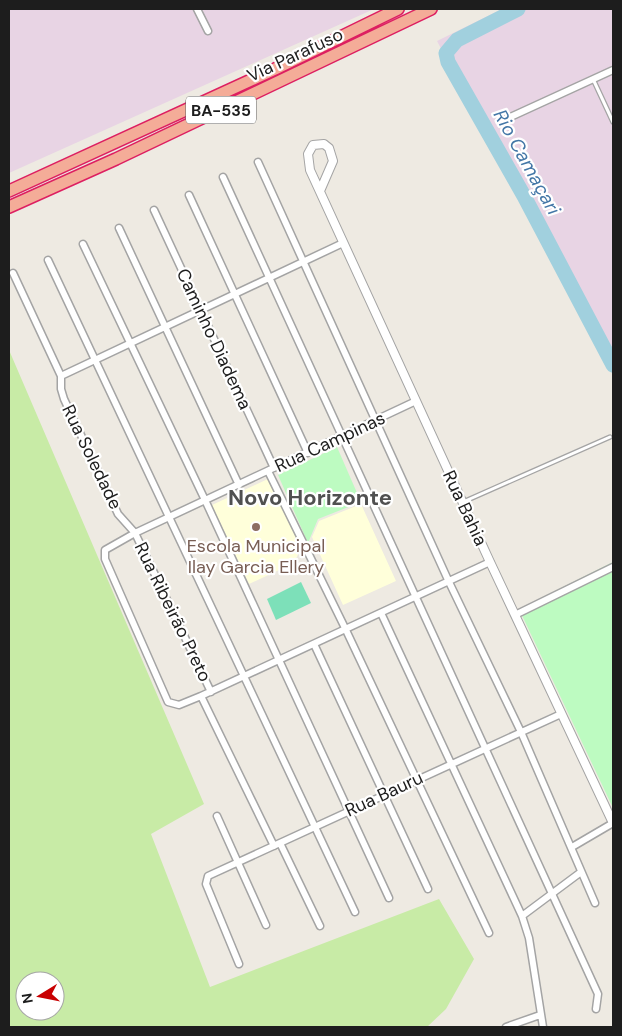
<svg xmlns="http://www.w3.org/2000/svg" width="622" height="1036" font-family="'DM Sans',sans-serif">
  <style>
    .industrial { fill: #e8d4e4 }
    .education { fill: #ffffda }
    .grass { fill: #c8eba6; fill-rule: evenodd }
    .park { fill: #bdfbc1 }
    .pitch { fill: #7de0b9 }
    .lines { fill: none; stroke-linecap: round; stroke-linejoin: round }
    .river { stroke: #a1d0de; stroke-width: 15 }
    .service-casing { stroke: #a4a4a4; stroke-width: 5.5 }
    .minor-casing { stroke: #a4a4a4; stroke-width: 9 }
    .tertiary-casing { stroke: #a4a4a4; stroke-width: 10 }
    .trunk-casing { stroke: #dd1f61; stroke-width: 14 }
    .service { stroke: #fff; stroke-width: 3 }
    .minor { stroke: #fff; stroke-width: 6 }
    .tertiary { stroke: #fff; stroke-width: 8 }
    .trunk { stroke: #f4ac98; stroke-width: 11 }
    .education-dot { fill: #8d6e63; stroke: #fff; stroke-width: 2 }
    .labels { text-anchor: middle; dominant-baseline: central; stroke-width: 4.5; stroke-linejoin: round; paint-order: stroke }
    .shield { fill: #fff; stroke: #616161; stroke-width: 1 }
    .shield-label { font-size: 16px; font-weight: bold; fill: #1d1d1d }
    .street-label { font-size: 18px; fill: #1d1d1d; stroke: #fff }
    .education-label { font-size: 18px; fill: #785e54; stroke: #fff }
    .water-label { font-size: 19px; font-style: italic; fill: #4477a7; stroke: #fff }
    .district-label { font-size: 22px; font-weight: bold; fill: #505050; stroke: #fff }
  </style>
  <rect width="100%" height="100%" fill="#eeeae2"/>
  <!-- industrial -->
  <path class="industrial" d="M9,9H374L9,173Z
    M502,9H613V375L437,41Z"/>
  <!-- education -->
  <path class="education" d="M270,478L301,548L294,563L249,584L212,505Z
    M361,504L396,581L343,605L312,537L319,521Z"/>
  <!-- grass -->
  <path class="grass" d="M9,350L204,804L151,834L210,987L439,899L474,959L446,1009L427,1027H9ZM25,981H55V1011H25Z"/>
  <!-- park -->
  <path class="park" d="M337,447L361,502L318,519L308,543L278,475Z
    M613,562V808L519,609Z"/>
  <!-- pitch -->
  <path class="pitch" d="M301,582L311,603L276,620L267,599Z"/>
  <g class="lines">
    <!-- river -->
    <path class="river" d="M518,9L457,40L446,53L448,62L524,196L613,365"/>
    <defs>
      <path id="service" d="M593,79L613,122
        M463,502L610,437"/>
      <path id="minor" d="M197,9L208,31
        M506,119L613,70
        M258,162L449,582L521,732L595,903
        M223,177L598,994L596,1009
        M189,195L308,453
        M154,210L274,468
        M119,228L239,485
        M83,244L205,500L389,898
        M48,260L355,912
        M13,273L61,376V389L64,399L111,499L118,514L135,533L211,692
        M61,376L343,243
        M416,401L135,533L105,550V559L168,702L179,705L201,696L490,562
        M268,471L345,628L489,933
        M381,613L522,916L529,938L543,1027
        M515,615L613,567
        M314,644L428,889
        M201,696L274,846
        M217,816L266,925
        M280,843L320,926
        M572,847L613,823
        M522,916L581,872
        M239,964L206,884L208,876L561,714
        M506,1027L540,1015"/>
      <path id="tertiary" d="M320,191L333,161L329,148L324,144L313,145L308,154L310,170L490,562L613,823"/>
      <path id="trunk" d="M9,191L275,69L398,9
        M9,207L116,159L431,9"/>
    </defs>
    <!-- service casing -->
    <use href="#service" class="service-casing"/>
    <!-- minor casing -->
    <use href="#minor" class="minor-casing"/>
    <!-- tertiary casing -->
    <use href="#tertiary" class="tertiary-casing"/>
    <!-- trunk casing -->
    <use href="#trunk" class="trunk-casing"/>
    <!-- service -->
    <use href="#service" class="service"/>
    <!-- minor -->
    <use href="#minor" class="minor"/>
    <!-- tertiary -->
    <use href="#tertiary" class="tertiary"/>
    <!-- trunk -->
    <use href="#trunk" class="trunk"/>
  </g>
  <!-- markers -->
  <circle class="education-dot" cx="256" cy="527" r="5"/>
  <g class="labels">
    <!-- shield labels -->
    <rect class="shield" x="186" y="96.5" width="70" height="27" rx="4"/>
    <g class="shield-label">
      <text x="221" y="110">BA-535</text>
    </g>
    <!-- street labels -->
    <g class="street-label">
      <text transform="translate(295 55) rotate(-25)">Via Parafuso</text>
      <text transform="translate(214 339) rotate(65)">Caminho Diadema</text>
      <text transform="translate(330 442) rotate(-25)">Rua Campinas</text>
      <text transform="translate(92 457) rotate(64)">Rua Soledade</text>
      <text transform="translate(465 508) rotate(65)">Rua Bahia</text>
      <text transform="translate(173 612) rotate(64)">Rua Ribeirão Preto</text>
      <text transform="translate(384 794) rotate(-25)">Rua Bauru</text>
    </g>
    <!-- education labels -->
    <g class="education-label">
      <text x="256" y="546">Escola Municipal<tspan x="256" dy="21">Ilay Garcia Ellery</tspan></text>
    </g>
    <!-- water labels -->
    <g class="water-label">
      <text transform="translate(527 162) rotate(61)">Rio Camaçari</text>
    </g>
    <!-- district labels -->
    <g class="district-label">
      <text x="310" y="497">Novo Horizonte</text>
    </g>
  </g>
  <!-- border -->
  <rect width="622" height="1036" fill="none" stroke="#1d1d1d" stroke-width="20"/>
  <!-- north arrow -->
  <g transform="translate(40 996) rotate(260)"><circle r="24" fill="#ffffff" stroke="#a5a5a5"/>
  <path d="M0-4L9 19L0 12L-9 19Z" fill="#c90002"/>
  <text y="-8" font-size="14" font-weight="bold" text-anchor="middle" fill="#1d1d1d">N</text>
  </g>
</svg>
